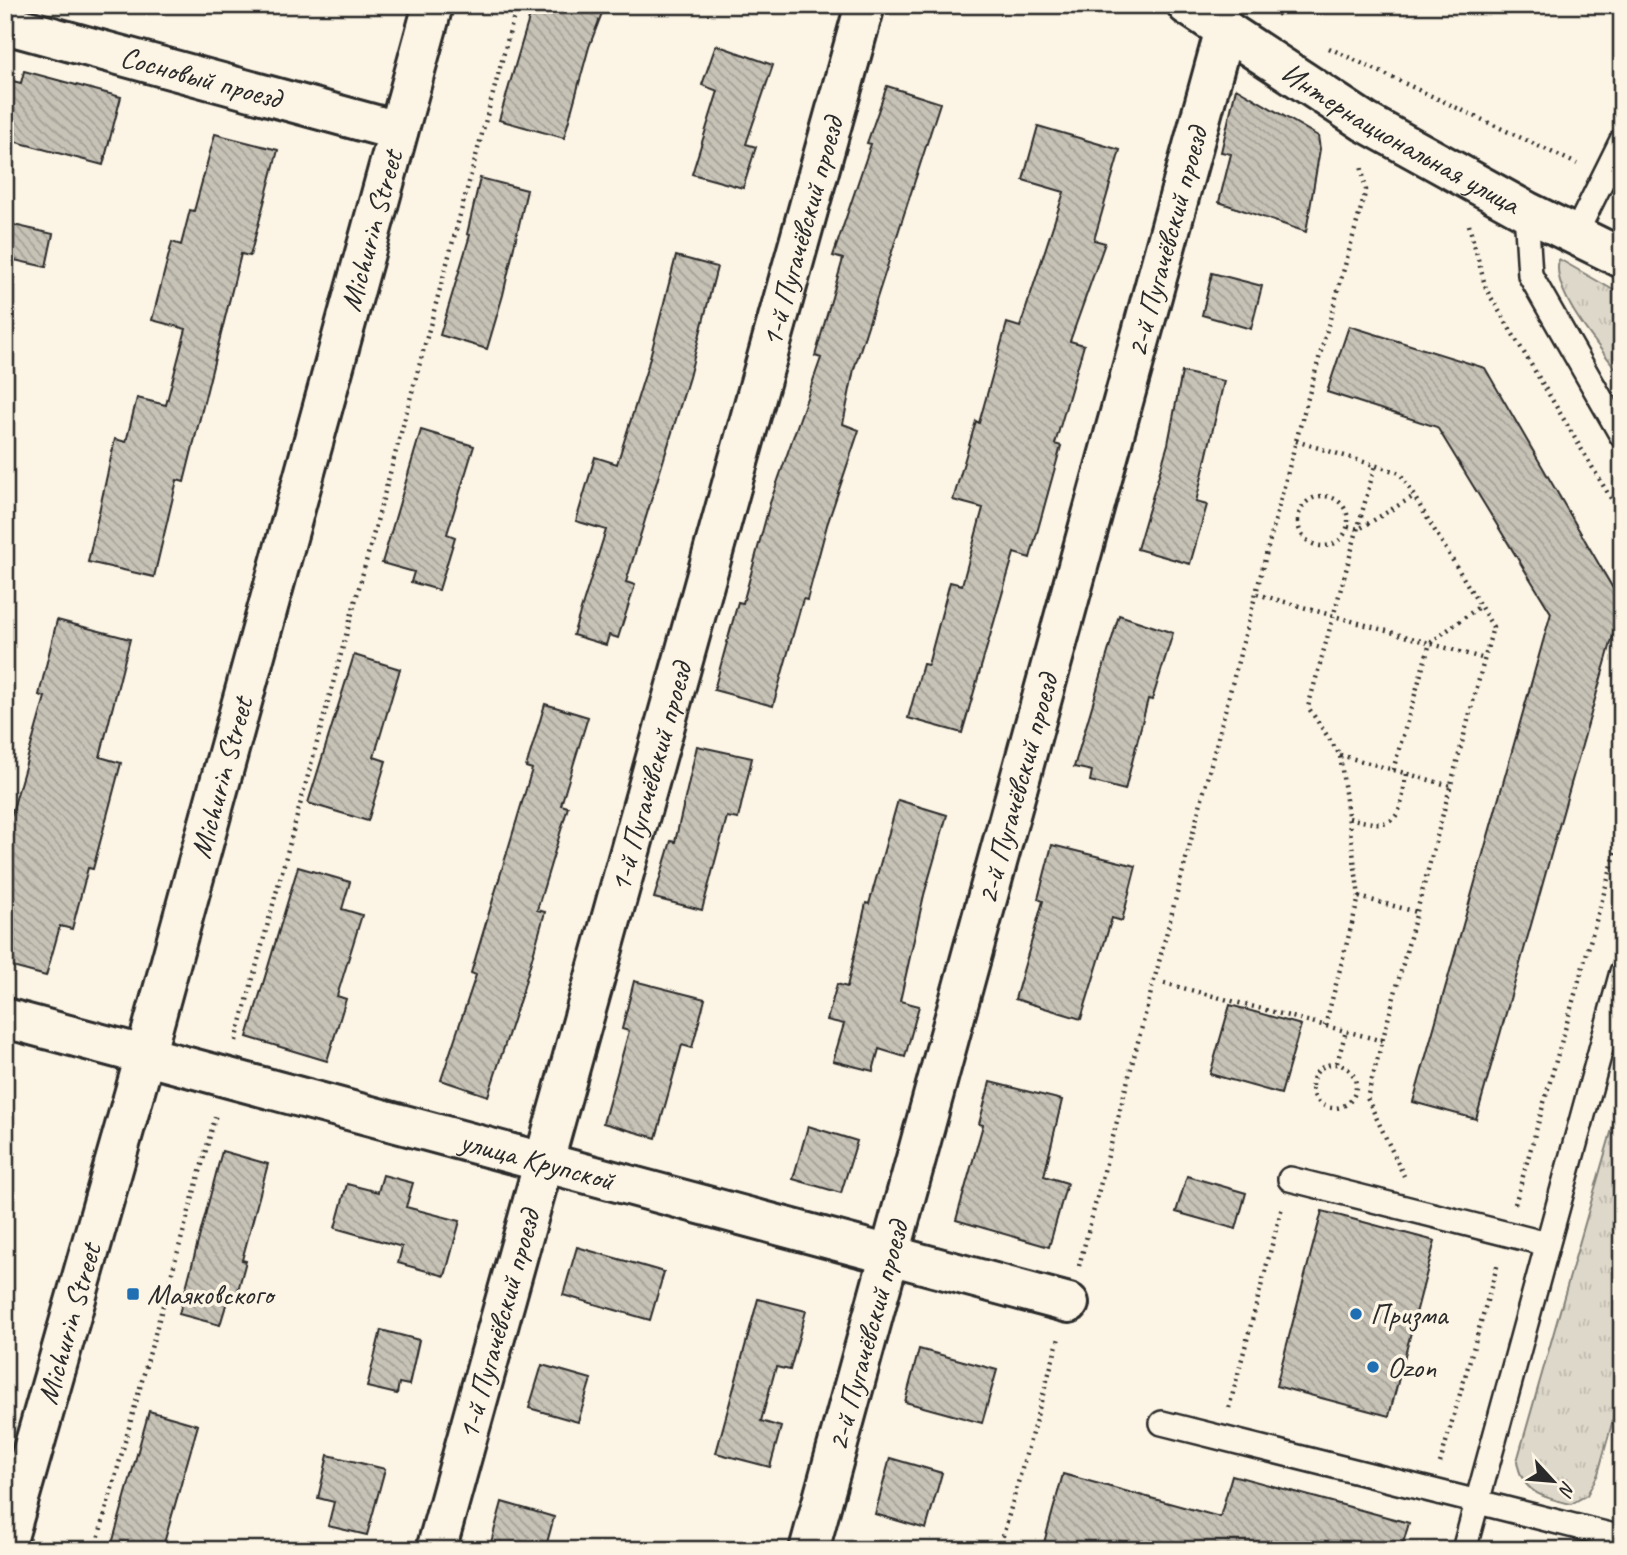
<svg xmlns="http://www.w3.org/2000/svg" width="1627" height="1555" font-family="Caveat,sans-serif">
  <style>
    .grass { fill: url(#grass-tufts); stroke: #84827a; stroke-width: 2 }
    .building { fill: url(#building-back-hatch); stroke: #2b2b2b; stroke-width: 2 }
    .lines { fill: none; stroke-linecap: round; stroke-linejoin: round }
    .service-casing { stroke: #2b2b2b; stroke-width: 28 }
    .minor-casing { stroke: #2b2b2b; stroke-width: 44 }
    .secondary-casing { stroke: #2b2b2b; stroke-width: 44 }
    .path { stroke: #2b2b2b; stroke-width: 4.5; stroke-dasharray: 2 5; stroke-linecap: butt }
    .service { stroke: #fcf5e5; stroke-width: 23 }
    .minor { stroke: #fcf5e5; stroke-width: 38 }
    .secondary { stroke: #fcf5e5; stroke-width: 38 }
    .poi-dot { fill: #1f6fb2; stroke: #fcf5e5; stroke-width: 2.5 }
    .labels { text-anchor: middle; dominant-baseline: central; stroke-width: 7; stroke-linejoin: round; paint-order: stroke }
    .street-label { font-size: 30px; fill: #2b2b2b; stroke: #fcf5e5 }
    .poi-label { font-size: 30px; fill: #2b2b2b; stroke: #fcf5e5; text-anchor: start }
  </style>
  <defs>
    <pattern id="grass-tufts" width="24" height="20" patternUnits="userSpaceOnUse" patternTransform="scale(1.75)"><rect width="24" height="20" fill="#ded8ca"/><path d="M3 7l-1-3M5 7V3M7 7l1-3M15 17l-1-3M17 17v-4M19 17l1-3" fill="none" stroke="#bfbaae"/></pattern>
    <pattern id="building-back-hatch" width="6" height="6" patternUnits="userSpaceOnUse" patternTransform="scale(1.75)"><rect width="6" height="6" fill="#c8c3b7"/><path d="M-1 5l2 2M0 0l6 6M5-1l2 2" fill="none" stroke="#a39f95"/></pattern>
  </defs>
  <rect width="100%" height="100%" fill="#fcf5e5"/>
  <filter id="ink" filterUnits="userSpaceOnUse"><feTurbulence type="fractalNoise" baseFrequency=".0143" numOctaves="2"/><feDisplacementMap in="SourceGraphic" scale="14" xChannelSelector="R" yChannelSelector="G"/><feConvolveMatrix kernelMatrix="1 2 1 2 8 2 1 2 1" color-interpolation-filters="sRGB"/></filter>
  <g filter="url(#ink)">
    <!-- grass -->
    <path class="grass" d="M1559,259L1622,295V377C1602,349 1550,293 1559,259Z
      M1622,1094V1387L1598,1474L1587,1495L1571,1504C1542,1497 1522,1493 1517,1461Z"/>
    <!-- building -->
    <path class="building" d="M533,5H605L589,47L564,138L499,120Z
      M716,45L773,65L746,144L756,147L743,188L692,174L718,91L702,85Z
      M24,71L121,97L103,165L5,139V79L21,83Z
      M887,86L940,103L854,369L843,424L859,430L827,525L807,600L803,599L773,706L714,690L738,602L743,603L770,503L821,358L815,356L843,259L833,256L871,144L867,143Z
      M1236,88L1318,136L1320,149L1306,232L1219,202L1231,154L1221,152Z
      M1038,126L1120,150L1094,240L1105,243L1070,341L1084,345L1055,444L1061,446L1030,558L1014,553L962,733L908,718L923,664L928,665L950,582L962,585L983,508L953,500L976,421L979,423L1007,323L1020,327L1064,192L1023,180Z
      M215,134L278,150L250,256L241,254L184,482L177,480L154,577L88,562L115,439L126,442L137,398L166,405L186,329L152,320L172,242L181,245L190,210L194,211Z
      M480,178L527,190L503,295L487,349L440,335L470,235L467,234Z
      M5,223L53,234L46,267L5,258Z
      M676,256L717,267L689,377L626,582L635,585L618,638L609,635L606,645L573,635L606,530L576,521L595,457L617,464L648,365Z
      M1212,273L1262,286L1251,329L1202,315Z
      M1349,326L1485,368L1622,604L1476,1119L1413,1102L1551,613L1437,427L1327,392Z
      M1182,372L1224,381L1196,502L1207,505L1190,564L1137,549L1168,444Z
      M421,430L474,446L447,534L455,537L439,590L411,582L414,572L382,563Z
      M1119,615L1173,633L1152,700L1148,699L1125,790L1090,781L1092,771L1074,767Z
      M57,620L130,639L100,757L121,763L93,869L88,868L72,929L60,926L46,976L5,965V837L45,697L39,695Z
      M354,655L400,669L374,757L386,761L368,821L308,803Z
      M545,704L588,717L561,805L568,807L537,910L545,912L523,990L488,1096L441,1080L476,975L471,973L532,769L526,767Z
      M697,746L752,758L738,819L727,817L702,910L654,898L671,841L675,842Z
      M898,800L947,815L924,895L900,1001L919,1006L905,1057L879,1049L873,1071L833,1061L844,1024L827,1020L837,984L847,987L866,903L869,904Z
      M1052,845L1136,866L1122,921L1112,918L1081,1019L1015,999L1043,901L1038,899Z
      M298,867L350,882L342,909L362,915L337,996L346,999L327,1061L247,1037Z
      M634,981L705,999L692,1048L682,1045L656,1138L603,1123L629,1031L622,1029Z
      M1230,1005L1301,1025L1281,1094L1210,1074Z
      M990,1082L1062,1100L1044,1176L1067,1183L1049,1247L956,1220L983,1125L979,1124Z
      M808,1126L857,1141L841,1193L793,1179Z
      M222,1151L268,1164L242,1260L246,1261L237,1294L230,1292L220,1325L179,1314Z
      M383,1175L413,1183L406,1207L460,1221L445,1276L398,1263L402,1247L335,1228L347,1184L378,1192Z
      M1187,1176L1246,1193L1236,1229L1176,1212Z
      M1322,1211L1435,1241L1389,1416L1276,1386Z
      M577,1247L664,1272L650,1320L563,1295Z
      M758,1299L806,1311L790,1370L776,1367L761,1421L781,1427L770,1467L716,1453Z
      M381,1330L419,1340L409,1385L399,1383L397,1394L367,1387Z
      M919,1349L997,1370L982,1423L905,1402Z
      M542,1365L591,1379L578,1422L529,1408Z
      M149,1411L198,1425L162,1550H131L112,1544Z
      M328,1455L385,1469L367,1535L328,1526L334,1502L318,1498Z
      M890,1458L942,1473L926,1529L875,1514Z
      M1063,1474L1220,1517L1232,1475L1409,1523L1401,1550H1042Z
      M502,1502L554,1517L545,1550H489Z"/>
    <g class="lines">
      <defs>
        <path id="service" d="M1526,211L1530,275L1622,436
          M1575,235L1622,140
          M1290,1179L1547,1244
          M1162,1423L1622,1538
          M1464,1550L1622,972"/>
        <g id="minor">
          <path id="s1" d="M1187,5L1365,122L1526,211L1622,258"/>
          <path id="s2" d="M5,24L398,131"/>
          <path id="s3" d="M5,1018L1069,1303"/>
          <path id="s4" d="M436,1550L865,5"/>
          <path id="s5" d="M809,1550L1225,29"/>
        </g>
        <g id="secondary">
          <path id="s6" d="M5,1548L145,1056L433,5"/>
        </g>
      </defs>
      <!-- service casing -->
      <use href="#service" class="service-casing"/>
      <!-- minor casing -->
      <use href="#minor" class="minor-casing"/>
      <!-- secondary casing -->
      <use href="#secondary" class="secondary-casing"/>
      <!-- path -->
      <path class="path" d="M1267,5L1281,16
        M1329,48L1577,164
        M1469,225L1486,289L1622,517
        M1296,441L1400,473L1493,627L1367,1098L1404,1176
        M1298 521a25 25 0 1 1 50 0a25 25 0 1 1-50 0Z
        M1348,527L1359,529L1414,496
        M1257,594L1485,659
        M1340,755L1451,786
        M1393,770L1430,643L1480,606
        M1349,818C1398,831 1400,821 1406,773
        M1359,897L1417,912
        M1164,983L1383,1041
        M1325,1026L1359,897L1340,755L1308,707L1375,466
        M236,1041L517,5
        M1337,1063L1346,1031
        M1312 1086a22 22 0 1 1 44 0a22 22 0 1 1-44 0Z
        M1515,1204L1622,830
        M1079,1266L1296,441L1366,190L1361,165
        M1229,1408L1282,1207
        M1440,1463L1498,1263
        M95,1550L216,1114
        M999,1550L1059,1338"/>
      <!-- service -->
      <use href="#service" class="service"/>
      <!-- minor -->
      <use href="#minor" class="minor"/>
      <!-- secondary -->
      <use href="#secondary" class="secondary"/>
    </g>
  </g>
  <!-- markers -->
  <g class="poi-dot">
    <rect x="126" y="1287" width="14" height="14" rx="3.5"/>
    <circle cx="1356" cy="1314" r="7"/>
    <circle cx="1373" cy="1367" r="7"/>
  </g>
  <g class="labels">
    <!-- street labels -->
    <g class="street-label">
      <text stroke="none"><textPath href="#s2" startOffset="203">Сосновый проезд</textPath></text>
      <text stroke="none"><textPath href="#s1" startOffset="252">Интернациональная улица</textPath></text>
      <text stroke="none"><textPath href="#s6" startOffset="1367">Michurin Street</textPath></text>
      <text stroke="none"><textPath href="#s4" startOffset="1368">1-й Пугачёвский проезд</textPath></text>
      <text stroke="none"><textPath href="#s5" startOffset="1356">2-й Пугачёвский проезд</textPath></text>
      <text stroke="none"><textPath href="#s6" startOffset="800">Michurin Street</textPath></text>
      <text stroke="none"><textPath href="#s4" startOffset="802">1-й Пугачёвский проезд</textPath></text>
      <text stroke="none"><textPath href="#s5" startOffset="789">2-й Пугачёвский проезд</textPath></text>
      <text stroke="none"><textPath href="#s3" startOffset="551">улица Крупской</textPath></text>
      <text stroke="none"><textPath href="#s6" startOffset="233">Michurin Street</textPath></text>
      <text stroke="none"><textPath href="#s4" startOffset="234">1-й Пугачёвский проезд</textPath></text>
      <text stroke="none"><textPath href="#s5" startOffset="222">2-й Пугачёвский проезд</textPath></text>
    </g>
    <!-- poi labels -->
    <g class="poi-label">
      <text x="147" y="1294">Маяковского</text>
      <text x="1370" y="1314">Призма</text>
      <text x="1387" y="1367">Ozon</text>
    </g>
  </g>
  <!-- margin -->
  <rect width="1627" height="1555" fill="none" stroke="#fcf5e5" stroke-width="28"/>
  <rect x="14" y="14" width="1599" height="1527" fill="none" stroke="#2b2b2b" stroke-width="2.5" filter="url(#ink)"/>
  <!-- north arrow -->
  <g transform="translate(1553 1481) rotate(116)" stroke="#fcf5e5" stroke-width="5" paint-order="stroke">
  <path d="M0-5L12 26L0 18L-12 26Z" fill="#2b2b2b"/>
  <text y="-10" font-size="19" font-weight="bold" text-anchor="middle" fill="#2b2b2b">N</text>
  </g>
</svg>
